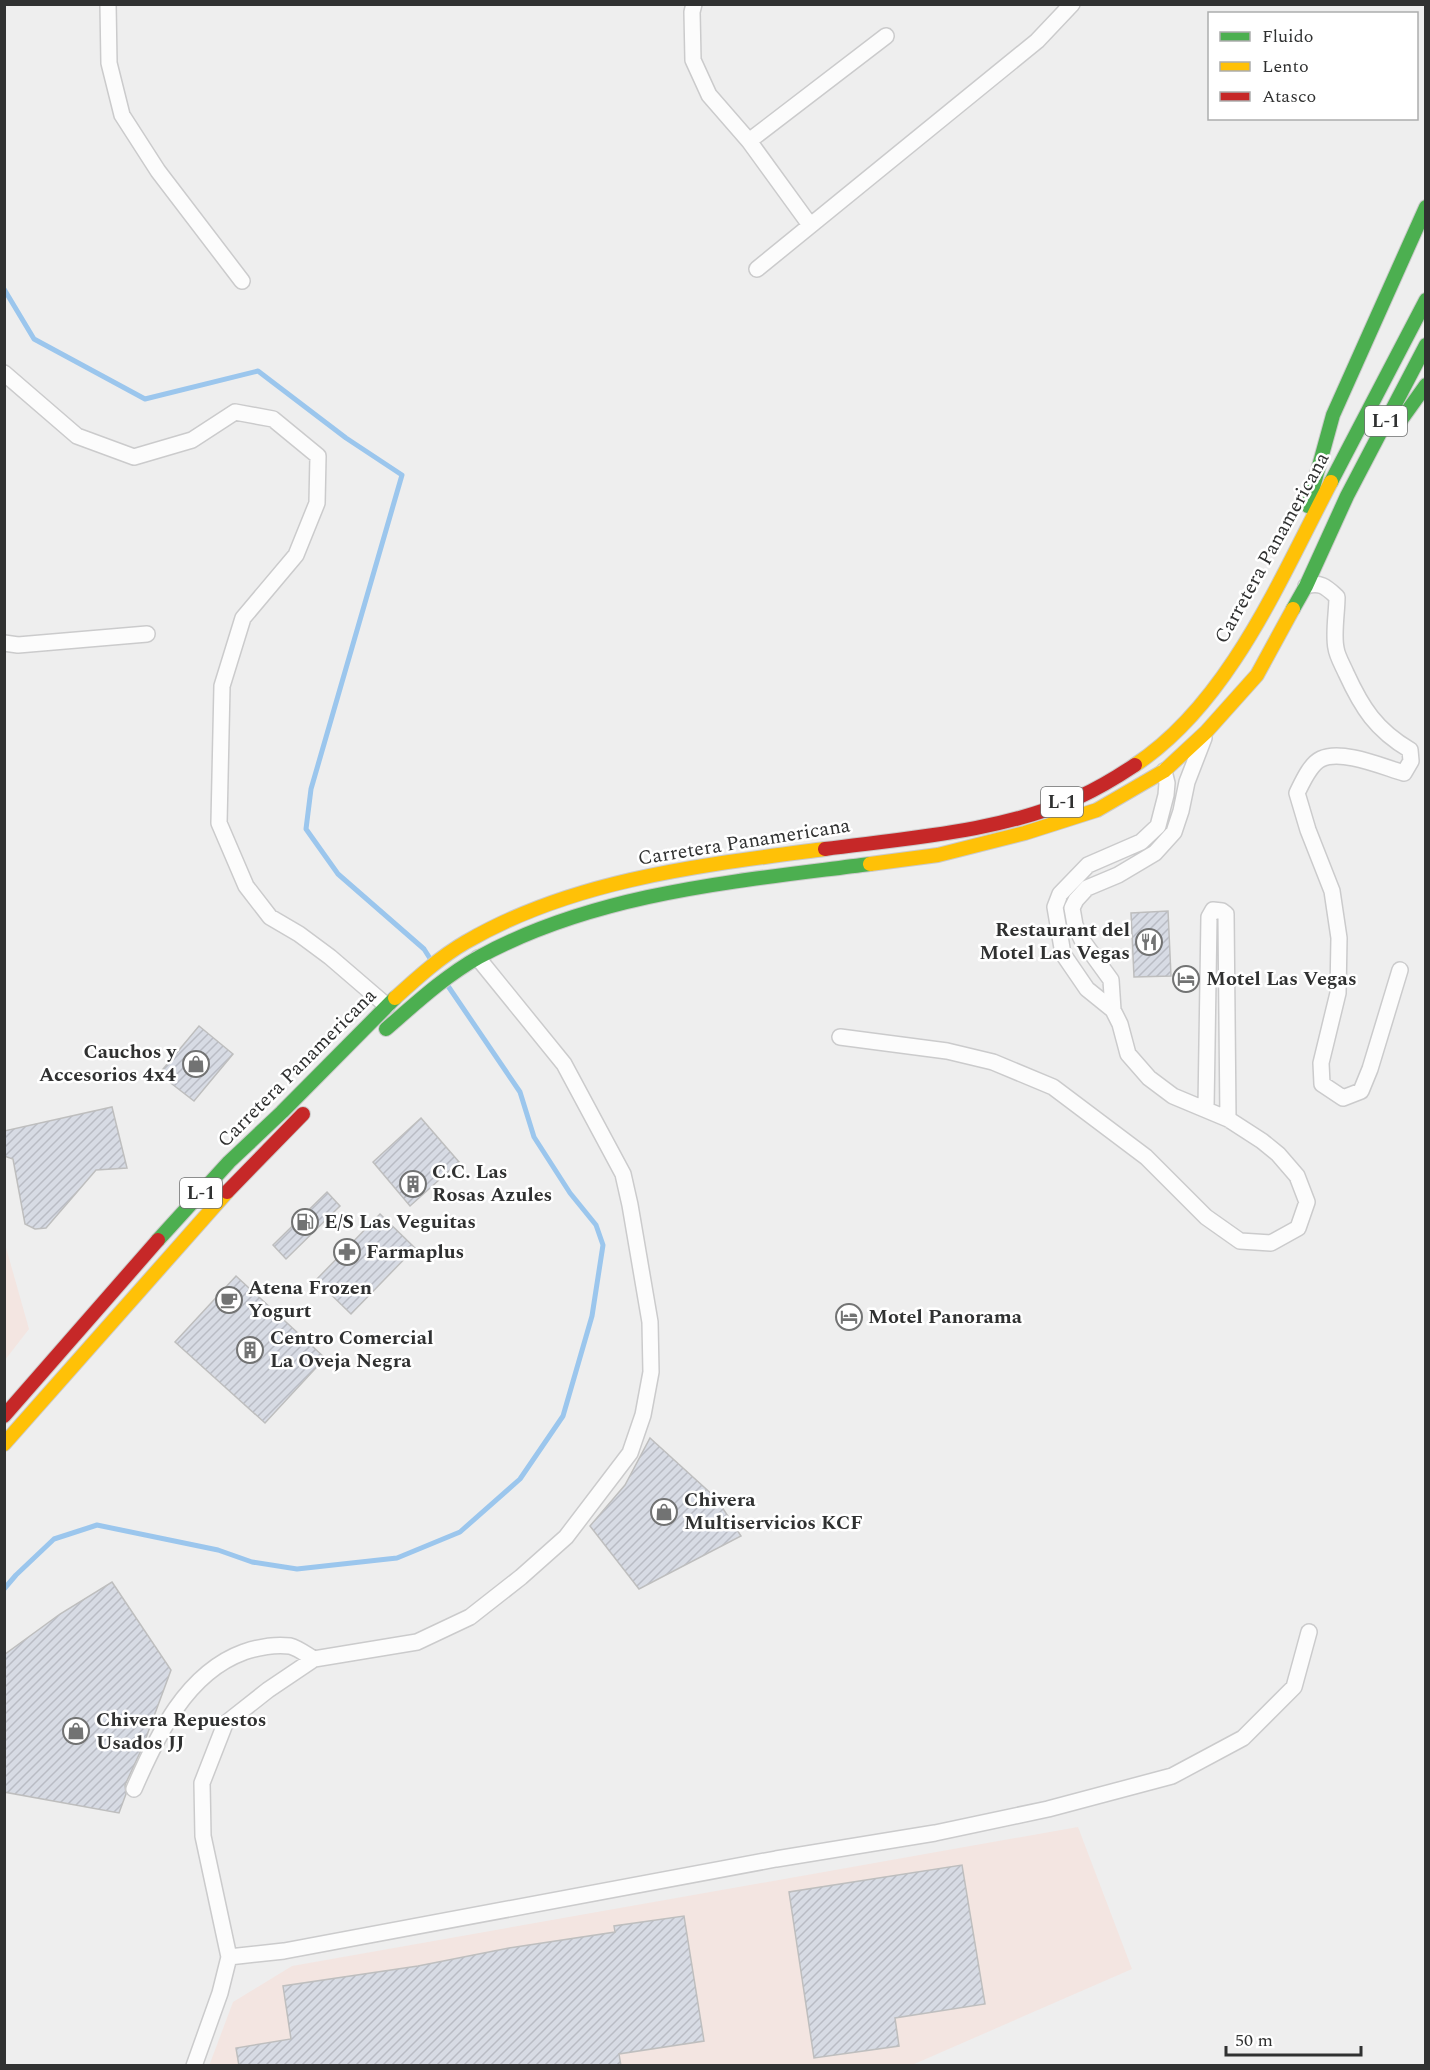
<svg xmlns="http://www.w3.org/2000/svg" width="1430" height="2070" font-family="Spectral,serif">
  <style>
    .commercial { fill: #f3e5e1 }
    .lines { fill: none; stroke-linecap: round; stroke-linejoin: round }
    .stream { stroke: #9bc6ed; stroke-width: 5 }
    .building { fill: url(#building-hatch); stroke: #bebebe; stroke-width: 1.5 }
    .street-casing { stroke: #cbcbcc; stroke-width: 18 }
    .fast-casing { stroke: #cbcbcb; stroke-width: 16 }
    .slow-casing { stroke: #cbcbcb; stroke-width: 16 }
    .jam-casing { stroke: #cbcbcb; stroke-width: 16 }
    .street { stroke: #fcfcfc; stroke-width: 15 }
    .fast { stroke: #4caf50; stroke-width: 14 }
    .slow { stroke: #ffc107; stroke-width: 14 }
    .jam { stroke: #c62828; stroke-width: 14 }
    .labels { text-anchor: middle; dominant-baseline: central; stroke-width: 5; stroke-linejoin: round; paint-order: stroke }
    .shield { fill: #fff; stroke: #6e6f6f; stroke-width: 1.5 }
    .shield-label { font-size: 18px; font-weight: bold; fill: #303131 }
    .street-label { font-size: 20px; fill: #303131; stroke: #fff }
    .poi-label { font-size: 20px; font-weight: bold; fill: #303131; stroke: #fff; text-anchor: start }
  </style>
  <defs>
    <pattern id="building-hatch" width="6" height="6" patternUnits="userSpaceOnUse" patternTransform="scale(1.5)"><rect width="6" height="6" fill="#d7dbe4"/><path d="M-1 1l2-2M0 6l6-6M5 7l2-2" fill="none" stroke="#b9bcc4"/></pattern>
  </defs>
  <rect width="100%" height="100%" fill="#eee"/>
  <!-- commercial -->
  <path class="commercial" d="M5,1244L29,1329L5,1360H4Z
    M1078,1827L1132,1969L912,2065L209,2066L233,2002L292,1966Z"/>
  <g class="lines">
    <!-- stream -->
    <path class="stream" d="M4,289L34,339L145,399L258,371L346,438L402,475L311,789L306,829L338,874L424,949L431,960
      M4,1589L16,1575L54,1539L97,1525L218,1550L252,1562L297,1569L397,1558L460,1532L520,1479L563,1416L592,1316L603,1245L596,1225L570,1193L534,1137L520,1092L448,986"/>
  </g>
  <!-- building -->
  <path class="building" d="M1168,911L1171,976L1134,977L1131,913Z
    M199,1026L233,1054L194,1101L159,1074Z
    M112,1107L127,1168L96,1170L46,1228L35,1229L25,1224L13,1159L4,1156V1131Z
    M421,1118L459,1162L410,1206L373,1162Z
    M327,1192L340,1206L286,1259L273,1245Z
    M380,1214L415,1248L351,1314L316,1280Z
    M236,1276L325,1358L265,1423L175,1342Z
    M650,1438L716,1498L741,1536L639,1589L590,1526L625,1485Z
    M112,1582L171,1670L143,1746L125,1785L126,1794L119,1813L4,1792V1655L60,1614Z
    M962,1865L985,2004L895,2018L899,2046L814,2058L789,1892Z
    M684,1916L704,2041L619,2054L621,2066H239L236,2048L291,2039L283,1986L418,1966L509,1948L615,1932L614,1926Z"/>
  <g class="lines">
    <defs>
      <path id="street" d="M108,4L109,63L122,115L158,171L242,281
        M694,4L692,12L693,60L709,95L749,141L810,225
        M749,141L886,36
        M757,269L1037,41L1072,4
        M4,373L77,436L134,457L192,440L235,412L273,419L318,456L317,503L296,555L243,618L222,686L219,823L246,886L270,917L299,934L330,957L387,1006
        M1306,586C1321,581 1327,588 1337,597C1337,612 1333,634 1336,648C1337,656 1343,666 1346,673C1362,708 1376,730 1410,750L1411,761L1404,773C1383,767 1342,749 1321,759C1310,764 1302,783 1297,793L1308,830L1332,891L1339,938L1338,993L1321,1063L1322,1084L1343,1098L1361,1091L1370,1069L1400,970
        M4,643L18,645L147,634
        M1113,1010L1087,989L1063,954L1055,907L1060,894L1088,865L1141,842L1158,826L1166,795L1167,783L1164,771
        M840,1037L947,1051L993,1062L1053,1087L1146,1157L1206,1217L1240,1241L1271,1243L1298,1228L1307,1202L1297,1176L1278,1154L1262,1141L1228,1119L1173,1096L1149,1078L1128,1054L1120,1024L1113,1010L1111,980L1082,940L1075,925L1072,908L1076,900L1087,888L1118,875L1155,853L1174,832L1181,811L1187,782L1204,738
        M1206,1108L1209,917L1213,910L1222,911L1226,914L1228,1119
        M134,1789C157,1736 186,1673 244,1652C259,1647 274,1644 290,1646C298,1648 307,1655 314,1659
        M229,1957L284,1951L776,1859L935,1833L1048,1809L1172,1776L1243,1738L1294,1687L1309,1632
        M194,2066L220,1993L229,1957L203,1836L202,1783L225,1724L268,1690L314,1659L417,1642L470,1617L521,1577L566,1537L630,1453L643,1415L651,1372L650,1322L630,1205L623,1174L564,1064L478,958"/>
      <path id="fast" d="M1401,420L1426,385
        M1331,482L1426,300
        M1308,506L1333,415L1426,207
        M1293,609L1306,586L1347,496L1426,345
        M386,1029C416,1003 445,976 479,957C598,892 739,881 870,864
        M158,1240L229,1162L282,1112L395,998"/>
      <path id="slow" d="M1135,765C1229,703 1280,579 1331,482
        M870,864L938,855L1025,833L1097,810L1164,771L1206,732L1257,675L1293,609
        M395,998C417,978 440,957 466,942C574,879 703,865 825,849
        M4,1444L227,1192"/>
      <path id="jam" d="M825,849C909,838 1001,832 1079,797C1099,788 1117,777 1135,765
        M227,1192L303,1114
        M4,1416L158,1240"/>
    </defs>
    <!-- street casing -->
    <use href="#street" class="street-casing"/>
    <!-- fast casing -->
    <use href="#fast" class="fast-casing"/>
    <!-- slow casing -->
    <use href="#slow" class="slow-casing"/>
    <!-- jam casing -->
    <use href="#jam" class="jam-casing"/>
    <!-- street -->
    <use href="#street" class="street"/>
    <!-- fast -->
    <use href="#fast" class="fast"/>
    <!-- slow -->
    <use href="#slow" class="slow"/>
    <!-- jam -->
    <use href="#jam" class="jam"/>
  </g>
  <!-- icons -->
  <defs>
    <symbol id="restaurant-ring" viewBox="-11 -11 22 22"><circle r="9.5" fill="#fff" stroke="#727373" stroke-width="1.5"/><path d="M-5-6h1v4h1v-4h1v4h1v-4h1v5L-1.5 .5V6h-2V.5L-5-1ZM5-6V6H3V1.5H1.5Q1.5-4 5-6Z" fill="#727373"/></symbol>
    <symbol id="hotel-ring" viewBox="-11 -11 22 22"><circle r="9.5" fill="#fff" stroke="#727373" stroke-width="1.5"/><path d="M-6-4.5h1.5V1H6V5H4.5V3h-9V5H-6ZM-4 0a1.8 1.8 0 1 1 3.6 0ZM.5 0V-2.5h3Q6-2.5 6 0Z" fill="#727373"/></symbol>
    <symbol id="shop-ring" viewBox="-11 -11 22 22"><circle r="9.5" fill="#fff" stroke="#727373" stroke-width="1.5"/><path d="M-5-2.5h2.3a2.7 3.5 0 0 1 5.4 0H5L5.5 6h-11ZM-1.5-2.5h3a1.5 2.3 0 0 0-3 0Z" fill="#727373"/></symbol>
    <symbol id="building-ring" viewBox="-11 -11 22 22"><circle r="9.5" fill="#fff" stroke="#727373" stroke-width="1.5"/><path d="M-4-6H4V6H1V3H-1V6H-4ZM-2.5-4.3h1.7v1.8h-1.7ZM.8-4.3h1.7v1.8H.8ZM-2.5-1h1.7V.8h-1.7ZM.8-1h1.7V.8H.8Z" fill="#727373"/></symbol>
    <symbol id="fuel-ring" viewBox="-11 -11 22 22"><circle r="9.5" fill="#fff" stroke="#727373" stroke-width="1.5"/><path d="M-5.5-6h7V0h2V4h1.3V-2.5L3-4.5l.8-.8L6-3V5H2.5V1h-1V6h-7ZM-4.2-4.7v3.2H.2V-4.7Z" fill="#727373"/></symbol>
    <symbol id="pharmacy-ring" viewBox="-11 -11 22 22"><circle r="9.5" fill="#fff" stroke="#727373" stroke-width="1.5"/><path d="M-2-6h4v4h4v4h-4v4h-4v-4h-4v-4h4Z" fill="#727373"/></symbol>
    <symbol id="cafe-ring" viewBox="-11 -11 22 22"><circle r="9.5" fill="#fff" stroke="#727373" stroke-width="1.5"/><path d="M-5.5-4.5H6V0H3Q3 3.5 0 3.5H-2.5Q-5.5 3.5-5.5 0ZM3-3.2v2h1.7v-2ZM-6 4.5H4V6H-6Z" fill="#727373"/></symbol>
  </defs>
  <g fill-rule="evenodd">
    <use href="#restaurant-ring" x="1134" y="927" width="30" height="30"/>
    <use href="#hotel-ring" x="1171" y="964" width="30" height="30"/>
    <use href="#shop-ring" x="181" y="1049" width="30" height="30"/>
    <use href="#building-ring" x="398" y="1169" width="30" height="30"/>
    <use href="#fuel-ring" x="290" y="1207" width="30" height="30"/>
    <use href="#pharmacy-ring" x="332" y="1237" width="30" height="30"/>
    <use href="#cafe-ring" x="214" y="1285" width="30" height="30"/>
    <use href="#hotel-ring" x="834" y="1302" width="30" height="30"/>
    <use href="#building-ring" x="235" y="1335" width="30" height="30"/>
    <use href="#shop-ring" x="649" y="1497" width="30" height="30"/>
    <use href="#shop-ring" x="61" y="1716" width="30" height="30"/>
  </g>
  <g class="labels">
    <!-- shield labels -->
    <g class="shield">
      <rect x="1365" y="406" width="42" height="30" rx="4.5"/>
      <rect x="1041" y="787" width="42" height="30" rx="4.5"/>
      <rect x="180" y="1178" width="42" height="30" rx="4.5"/>
    </g>
    <g class="shield-label">
      <text x="1386" y="421">L-1</text>
      <text x="1062" y="802">L-1</text>
      <text x="201" y="1193">L-1</text>
    </g>
    <!-- street labels -->
    <g class="street-label">
      <text transform="translate(1272 548) rotate(-61)">Carretera Panamericana</text>
      <text transform="translate(744 842) rotate(-9)">Carretera Panamericana</text>
      <text transform="translate(297 1068) rotate(-45)">Carretera Panamericana</text>
    </g>
    <!-- poi labels -->
    <g class="poi-label">
      <text x="1130" y="930" text-anchor="end">Restaurant del<tspan x="1130" dy="23">Motel Las Vegas</tspan></text>
      <text x="1206" y="979">Motel Las Vegas</text>
      <text x="176" y="1052" text-anchor="end">Cauchos y<tspan x="176" dy="23">Accesorios 4x4</tspan></text>
      <text x="432" y="1172">C.C. Las<tspan x="432" dy="23">Rosas Azules</tspan></text>
      <text x="324" y="1222">E/S Las Veguitas</text>
      <text x="366" y="1252">Farmaplus</text>
      <text x="248" y="1288">Atena Frozen<tspan x="248" dy="23">Yogurt</tspan></text>
      <text x="868" y="1317">Motel Panorama</text>
      <text x="270" y="1338">Centro Comercial<tspan x="270" dy="23">La Oveja Negra</tspan></text>
      <text x="684" y="1500">Chivera<tspan x="684" dy="23">Multiservicios KCF</tspan></text>
      <text x="96" y="1720">Chivera Repuestos<tspan x="96" dy="23">Usados JJ</tspan></text>
    </g>
  </g>
  <!-- border -->
  <rect width="1430" height="2070" fill="none" stroke="#303131" stroke-width="12"/>
  <!-- legend -->
  <rect x="1208" y="12" width="210" height="108" fill="#ffffff" stroke="#acadad" stroke-width="1.5"/>
  <rect x="1220" y="32" width="30" height="9" fill="#4caf50" stroke="#acadad" stroke-width="1.5"/>
  <text x="1262" y="42" font-size="18" fill="#303131">Fluido</text>
  <rect x="1220" y="62" width="30" height="9" fill="#ffc107" stroke="#acadad" stroke-width="1.5"/>
  <text x="1262" y="72" font-size="18" fill="#303131">Lento</text>
  <rect x="1220" y="92" width="30" height="9" fill="#c62828" stroke="#acadad" stroke-width="1.5"/>
  <text x="1262" y="102" font-size="18" fill="#303131">Atasco</text>
  <!-- scale -->
  <path d="M1226 2046v9h135v-9" fill="none" stroke="#303131" stroke-width="3"/>
  <text x="1235" y="2046" font-size="18" fill="#303131" stroke="#ffffff" stroke-width="4.5" paint-order="stroke">50 m</text>
</svg>
